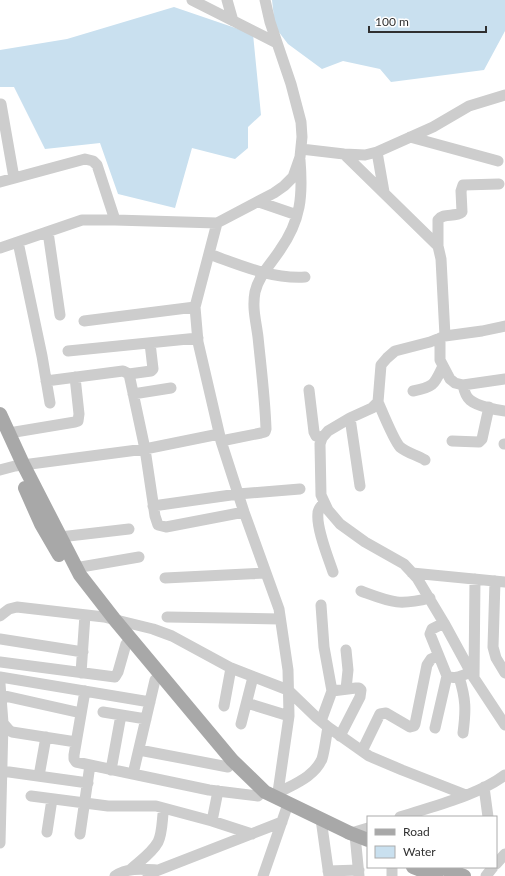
<svg xmlns="http://www.w3.org/2000/svg" width="505" height="876" font-family="Lato,sans-serif">
  <style>
    .water { fill: #c9e0ef }
    .lines { fill: none; stroke-linecap: round; stroke-linejoin: round }
    .minor { stroke: #cdcdcd; stroke-width: 11 }
    .major { stroke: #a8a8a8; stroke-width: 14 }
  </style>
  <rect width="100%" height="100%" fill="#fff"/>
  <!-- water -->
  <path class="water" d="M272,0H505V31L484,70L391,82L380,69L343,61L322,69L288,44L275,27Z
    M174,7L253,34L261,115L248,127V148L235,159L192,148L175,208L118,194L100,143L45,149L14,87H0V50L67,39Z"/>
  <g class="lines">
    <!-- minor -->
    <path class="minor" d="M192,0L277,43
      M227,0L233,21
      M1,104L14,178
      M410,137L498,161
      M301,149L344,154L365,155L377,152L433,127L469,106L505,95
      M377,152L384,192
      M344,154L438,246L441,259L445,336
      M0,182L85,159L93,161L97,165L115,220
      M259,202L297,215
      M217,223L195,307L198,342L221,441L244,512L279,609L288,670L289,716L277,799
      M48,232L60,315
      M18,242L42,356L50,403
      M438,246V220C444,212 454,218 462,212L461,191L463,185L499,184
      M0,248L82,220H115L217,223L274,193L284,186L293,177L300,157L302,137L301,122L291,84L270,22L265,0
      M209,254C240,265 271,279 305,277
      M84,321L195,307
      M505,326L482,331L445,336L430,342L395,351L387,358L381,365L378,402L372,408L350,418L328,431L322,438L320,444L321,495L328,510L340,524L365,542L404,564L417,578L444,623L474,678L505,725
      M440,338V360L450,379L455,383L463,385L505,379
      M68,351L198,338
      M129,374L151,371L153,369L150,343
      M46,381L123,371L129,374L145,449L155,516L158,525L166,527L244,512
      M463,385C464,390 466,397 470,400C477,406 496,410 505,411
      M309,390L314,432L316,436L322,438
      M413,391C434,387 434,385 443,366
      M133,394L171,388
      M378,402C382,411 394,441 400,447C407,453 417,455 425,460
      M350,418L360,486
      M9,433L75,422L78,421L79,414L75,377
      M221,441L261,433L265,432L266,429C265,398 261,367 258,337C256,321 252,308 255,292C259,275 271,264 280,250C301,220 303,196 300,160
      M452,441L479,442L482,439L489,407
      M504,444H505
      M0,470L15,466L145,449L219,434
      M324,503C321,506 318,509 318,513C316,528 328,557 333,572
      M153,506L238,494L300,489
      M60,537L129,529
      M75,568L139,557
      M412,573L505,582
      M165,578L265,573
      M495,581L493,647L496,658L505,673
      M361,591C391,602 398,606 430,598
      M0,616L9,609L17,607L104,617L153,629L172,636L231,668L288,690L316,717L328,727L369,756L402,770L466,795
      M167,617L280,619
      M444,623L432,629L430,634L447,676C455,680 463,675 471,672
      M0,639L83,652
      M346,650L348,670L346,689
      M0,662L115,677L118,672L126,644
      M81,673L85,615
      M0,677L150,702
      M459,677C466,699 466,710 463,733
      M474,678L475,579
      M0,684L3,723L0,843
      M85,691L74,755V759L76,762L209,790L258,796
      M332,691L356,688H359L361,690L360,697L340,736
      M1,695L81,713
      M247,703L289,716
      M224,706L231,668
      M103,712L146,719
      M321,721L332,691L324,647L321,605
      M3,723L9,730L12,732L76,742
      M241,724L253,677
      M435,728L447,676
      M139,750L228,767
      M362,751L380,714L386,713L410,727L414,726L415,724L427,665L431,659L438,656
      M111,770L121,715
      M2,771L88,783
      M133,774L155,680
      M39,776L46,737
      M484,787L488,817
      M278,793C294,784 314,777 322,759C325,749 326,737 328,727
      M31,796L108,806H156L212,821L252,834
      M400,817C433,806 477,796 505,775
      M321,819L329,876
      M212,821L218,791
      M47,832L52,799
      M80,834L90,765
      M348,834L368,828
      M355,835L359,876
      M496,864L505,854
      M392,867V876
      M131,869C140,861 152,853 158,842C162,834 162,823 163,814
      M328,871L359,870
      M115,876C128,867 143,869 158,870
      M148,876L151,873L282,822
      M263,876L288,804
      M486,876L493,867"/>
    <!-- major -->
    <path class="major" d="M0,414L23,464L80,575L115,620L232,760L265,792L350,833L368,840
      M25,488L41,524L59,555
      M413,867L436,876
      M440,867L464,876"/>
  </g>
  <!-- legend -->
  <rect x="367" y="816" width="130" height="52" fill="#ffffff" stroke="#acacac"/>
  <rect x="375" y="829" width="20" height="6" fill="#a8a8a8" stroke="#acacac"/>
  <text x="403" y="836" font-size="12" fill="#303030">Road</text>
  <rect x="375" y="846" width="20" height="12" fill="#c9e0ef" stroke="#acacac"/>
  <text x="403" y="856" font-size="12" fill="#303030">Water</text>
  <!-- scale -->
  <path d="M369 26v6h117v-6" fill="none" stroke="#303030" stroke-width="2"/>
  <text x="375" y="26" font-size="12" fill="#303030" stroke="#ffffff" stroke-width="3" paint-order="stroke">100 m</text>
</svg>
